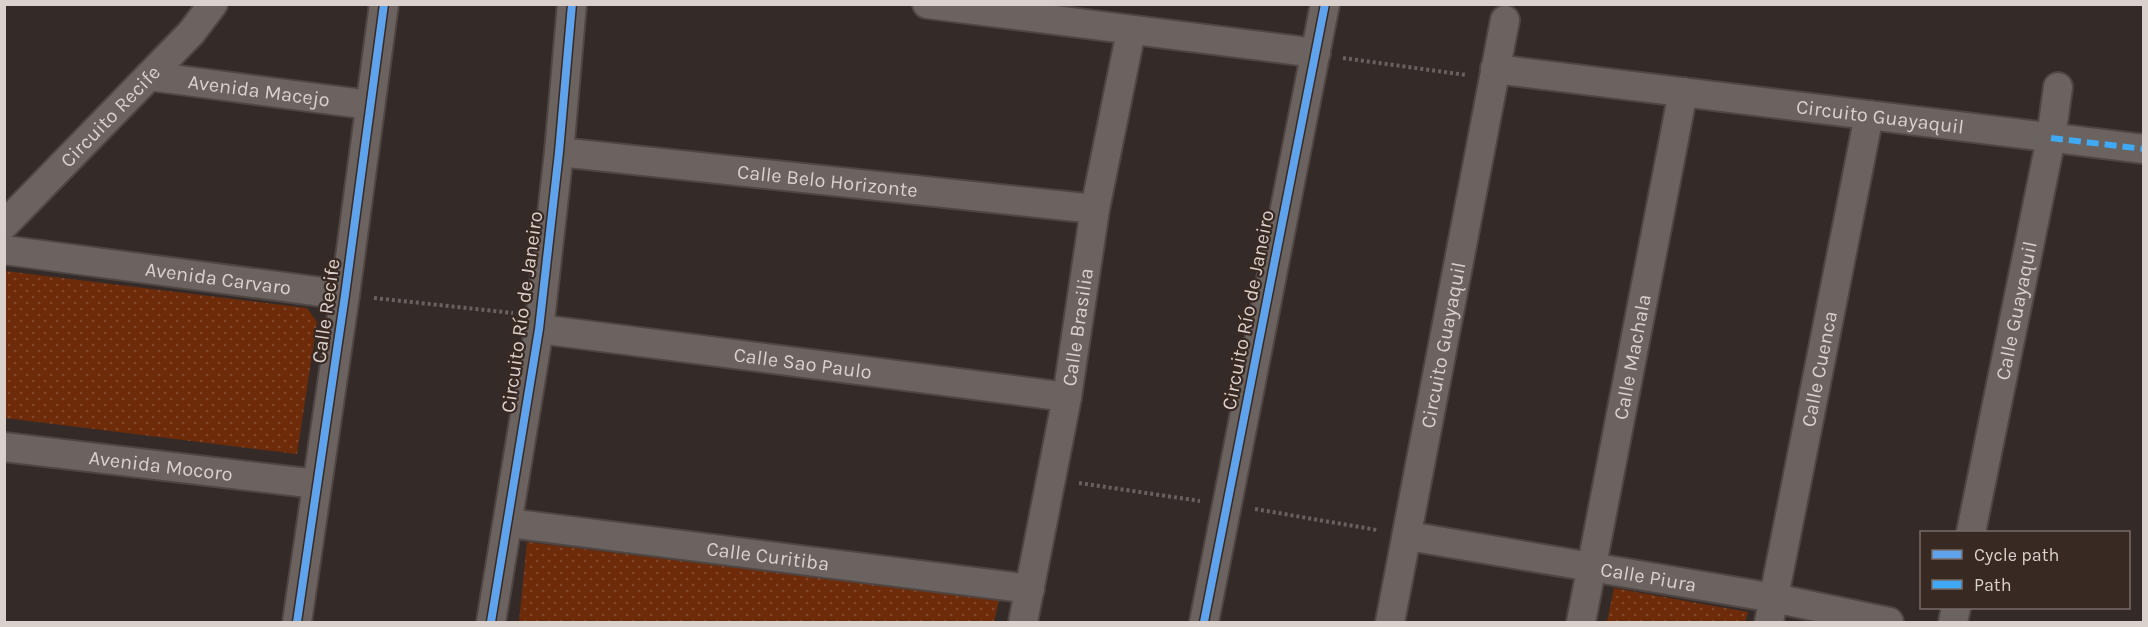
<svg xmlns="http://www.w3.org/2000/svg" width="2148" height="627" font-family="Karla,sans-serif">
  <style>
    .grass { fill: url(#grass-dots) }
    .lines { fill: none; stroke-linecap: round; stroke-linejoin: round }
    .street-casing { stroke: #4e4643; stroke-width: 32 }
    .path { stroke: #68615f; stroke-width: 4; stroke-dasharray: 3 3; stroke-linecap: butt }
    .street { stroke: #6a6360; stroke-width: 28 }
    .quiet { stroke: #3fa9f5; stroke-width: 6; stroke-dasharray: 12 6; stroke-linecap: butt }
    .cycleway-casing { stroke: #392923; stroke-width: 11 }
    .cycleway { stroke: #60a3ed; stroke-width: 8 }
    .labels { text-anchor: middle; dominant-baseline: central; stroke-width: 4.5; stroke-linejoin: round; paint-order: stroke }
    .street-label { font-size: 20px; fill: #dad0cc; stroke: #392923 }
  </style>
  <defs>
    <pattern id="grass-dots" width="8" height="8" patternUnits="userSpaceOnUse" patternTransform="scale(1.5)"><rect width="8" height="8" fill="#6d2b09"/><path d="M2 2h.1M6 6h.1" fill="none" stroke="#81492c" stroke-width="1.8" stroke-linecap="round"/></pattern>
  </defs>
  <rect width="100%" height="100%" fill="#342b28"/>
  <!-- grass -->
  <path class="grass" d="M5,271L307,308L317,322L297,454L5,418Z
    M527,542L999,600L994,622H519Z
    M1614,588L1748,612L1745,622H1607Z"/>
  <g class="lines">
    <defs>
      <g id="street">
        <path d="M927,4L1316,53"/>
        <path id="s1" d="M1495,69L2144,149"/>
        <path id="s2" d="M149,76L370,105"/>
        <path id="s3" d="M559,152L1095,209"/>
        <path id="s4" d="M4,225L191,33L213,4"/>
        <path id="s5" d="M4,250L345,295"/>
        <path id="s6" d="M539,329L1067,397"/>
        <path id="s7" d="M4,447L317,484"/>
        <path id="s8" d="M508,523L1030,589"/>
        <path id="s9" d="M1971,532L2051,138L2058,87"/>
        <path id="s10" d="M1408,536L1774,598L1889,622"/>
        <path d="M297,622L345,295L384,4"/>
        <path d="M491,622L539,329L559,152L572,4"/>
        <path id="s11" d="M1023,622L1067,397L1095,209L1131,31"/>
        <path d="M1204,622L1325,4"/>
        <path id="s12" d="M1390,622L1505,20"/>
        <path id="s13" d="M1581,622L1683,92"/>
        <path id="s14" d="M1769,622L1869,115"/>
        <path d="M1953,622L1956,608"/>
      </g>
    </defs>
    <!-- street casing -->
    <use href="#street" class="street-casing"/>
    <!-- path -->
    <path class="path" d="M1343,58L1466,75
      M374,298L513,313
      M1079,483L1200,501
      M1255,509L1377,530"/>
    <!-- street -->
    <use href="#street" class="street"/>
    <!-- quiet -->
    <path class="quiet" d="M2051,138L2144,149"/>
    <defs>
      <path id="cycleway" d="M297,622L345,295L384,4
        M491,622L539,329L559,152L572,4
        M1204,622L1325,4"/>
    </defs>
    <!-- cycleway casing -->
    <use href="#cycleway" class="cycleway-casing"/>
    <!-- cycleway -->
    <use href="#cycleway" class="cycleway"/>
  </g>
  <g class="labels">
    <!-- street labels -->
    <g class="street-label">
      <text stroke="none"><textPath href="#s2" startOffset="111">Avenida Macejo</textPath></text>
      <text stroke="none"><textPath href="#s4" startOffset="152">Circuito Recife</textPath></text>
      <text stroke="none"><textPath href="#s1" startOffset="388">Circuito Guayaquil</textPath></text>
      <text stroke="none"><textPath href="#s3" startOffset="270">Calle Belo Horizonte</textPath></text>
      <text stroke="none"><textPath href="#s5" startOffset="216">Avenida Carvaro</textPath></text>
      <text transform="translate(1248 310) rotate(-79)">Circuito Río de Janeiro</text>
      <text stroke="none"><textPath href="#s9" startOffset="226">Calle Guayaquil</textPath></text>
      <text transform="translate(326 311) rotate(-82)">Calle Recife</text>
      <text transform="translate(522 312) rotate(-82)">Circuito Río de Janeiro</text>
      <text stroke="none"><textPath href="#s11" startOffset="300">Calle Brasilia</textPath></text>
      <text stroke="none"><textPath href="#s12" startOffset="282">Circuito Guayaquil</textPath></text>
      <text stroke="none"><textPath href="#s13" startOffset="270">Calle Machala</textPath></text>
      <text stroke="none"><textPath href="#s6" startOffset="266">Calle Sao Paulo</textPath></text>
      <text stroke="none"><textPath href="#s14" startOffset="258">Calle Cuenca</textPath></text>
      <text stroke="none"><textPath href="#s7" startOffset="158">Avenida Mocoro</textPath></text>
      <text stroke="none"><textPath href="#s8" startOffset="262">Calle Curitiba</textPath></text>
      <text stroke="none"><textPath href="#s10" startOffset="244">Calle Piura</textPath></text>
    </g>
  </g>
  <!-- border -->
  <rect width="2148" height="627" fill="none" stroke="#dad0cc" stroke-width="12"/>
  <!-- legend -->
  <rect x="1920" y="531" width="210" height="78" fill="#392923" stroke="#796c67" stroke-width="1.5"/>
  <rect x="1932" y="550" width="30" height="9" fill="#60a3ed" stroke="#796c67" stroke-width="1.5"/>
  <text x="1974" y="561" font-size="18" fill="#dad0cc">Cycle path</text>
  <rect x="1932" y="580" width="30" height="9" fill="#3fa9f5" stroke="#796c67" stroke-width="1.5"/>
  <text x="1974" y="591" font-size="18" fill="#dad0cc">Path</text>
</svg>
